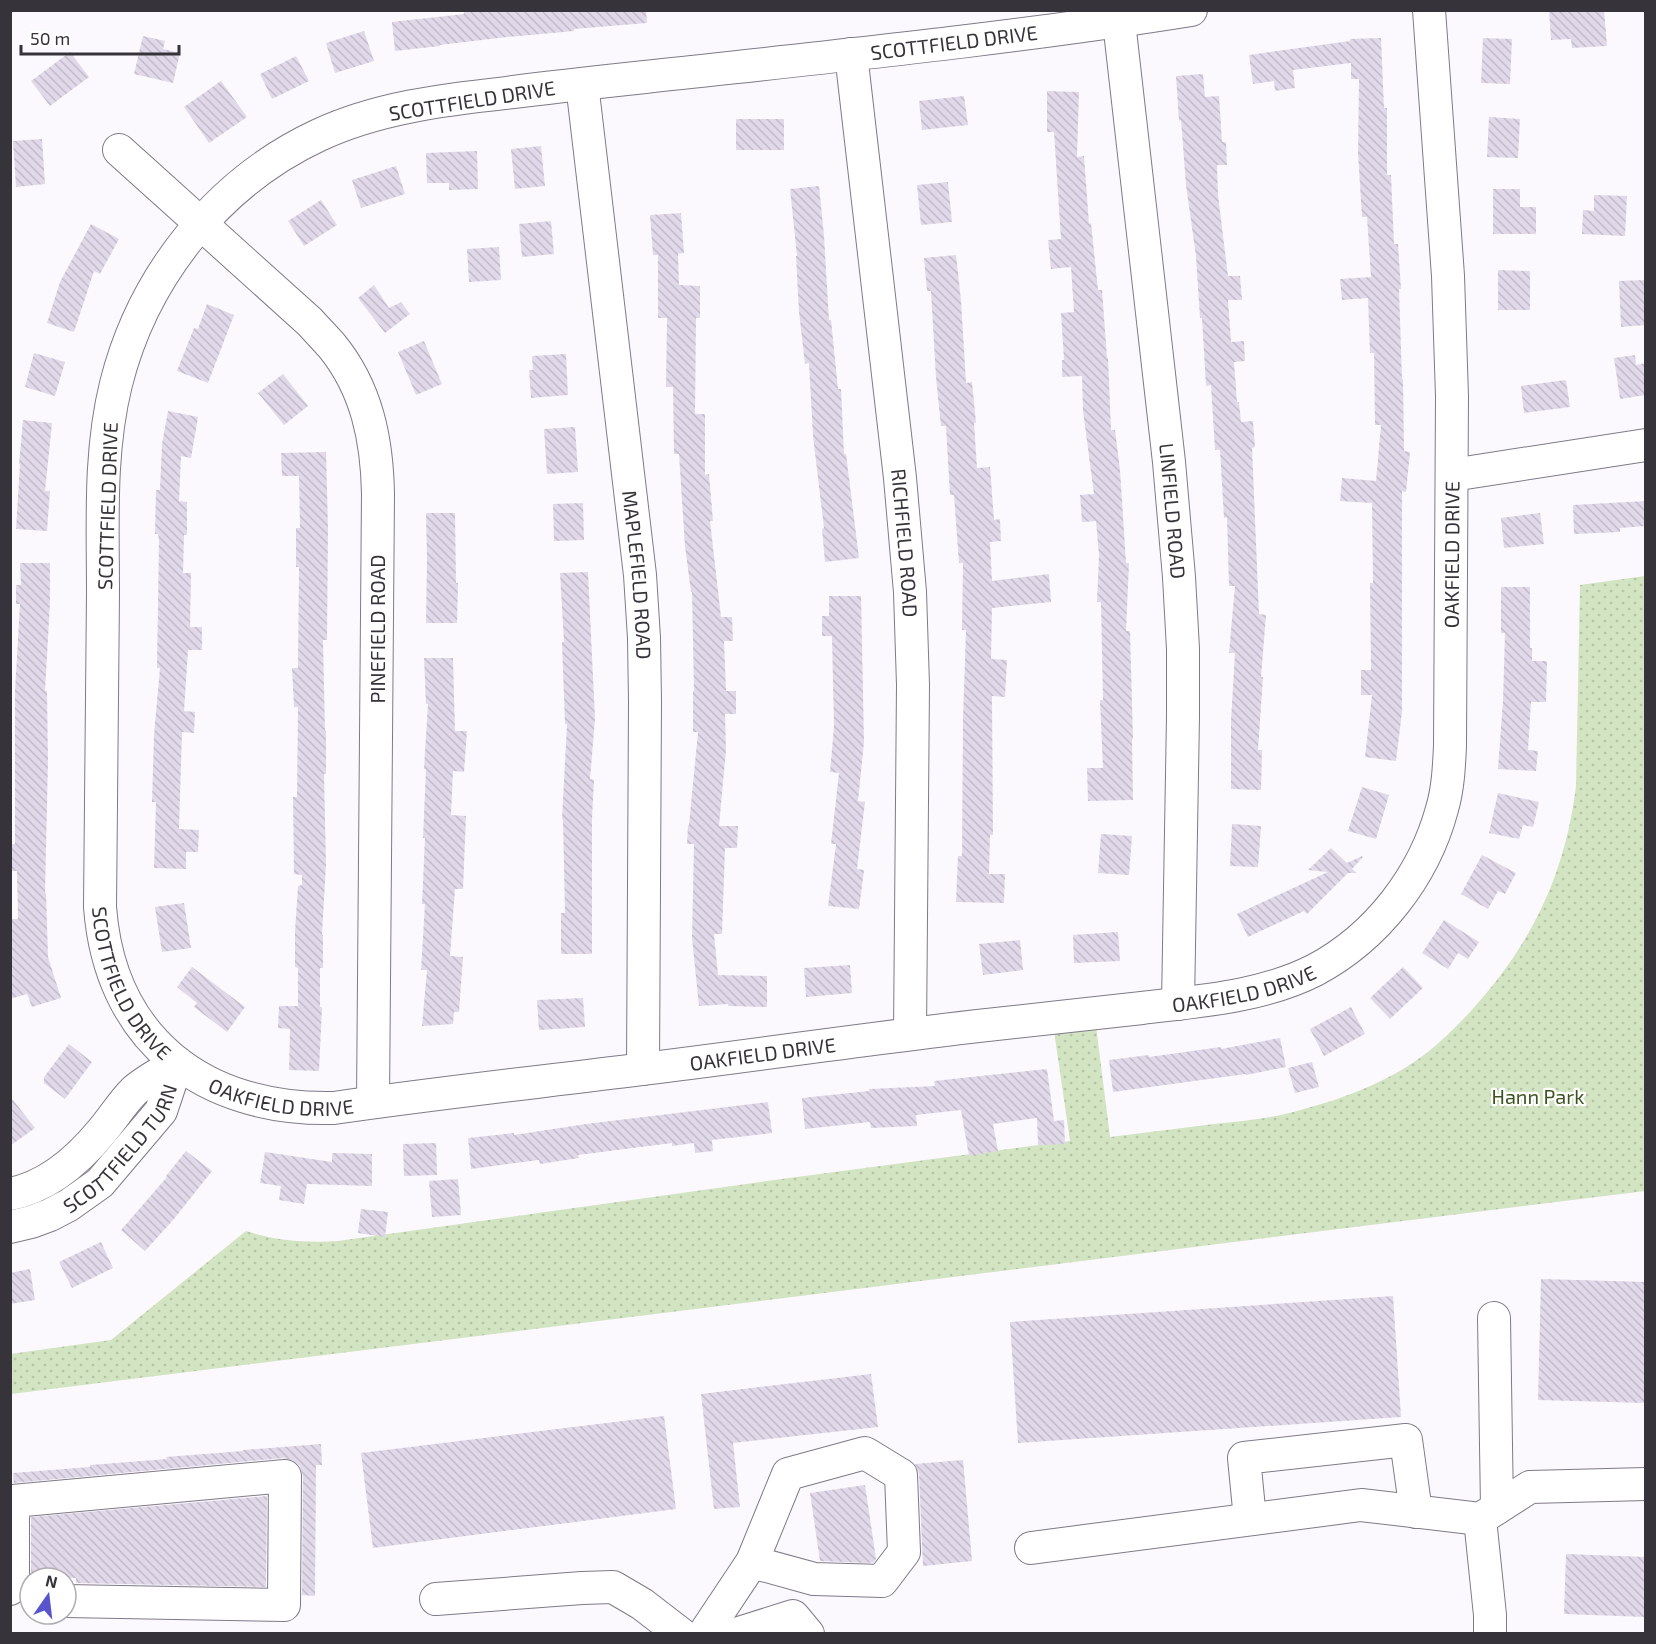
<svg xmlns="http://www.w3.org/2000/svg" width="1656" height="1644" font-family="'Exo 2',sans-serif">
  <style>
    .grass { fill: url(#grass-dots) }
    .building { fill: url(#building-back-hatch) }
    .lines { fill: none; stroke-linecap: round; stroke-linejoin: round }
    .minor-casing { stroke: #807988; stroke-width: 34 }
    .minor { stroke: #fff; stroke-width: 32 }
    .labels { text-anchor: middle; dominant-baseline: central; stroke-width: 4.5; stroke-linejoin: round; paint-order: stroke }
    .street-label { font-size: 20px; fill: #36333a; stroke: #fff }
    .park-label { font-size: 20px; fill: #3d5420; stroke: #fff }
  </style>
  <defs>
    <pattern id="grass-dots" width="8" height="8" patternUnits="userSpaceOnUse" patternTransform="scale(1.5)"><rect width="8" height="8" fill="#d2e4c1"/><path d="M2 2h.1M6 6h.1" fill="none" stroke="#b5c4a7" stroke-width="1.8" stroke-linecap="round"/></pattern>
    <pattern id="building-back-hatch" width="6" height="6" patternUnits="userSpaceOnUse" patternTransform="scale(1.5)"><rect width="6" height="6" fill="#e1d9e9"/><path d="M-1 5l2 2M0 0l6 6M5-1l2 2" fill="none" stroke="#c2bbc9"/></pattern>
  </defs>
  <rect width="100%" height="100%" fill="#fbf9fd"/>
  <!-- grass -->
  <path class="grass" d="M1645,576V1191L11,1394L10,1354L111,1340L246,1231C276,1241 307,1243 338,1241L774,1180L1070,1141L1054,1031L1096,1026L1110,1137C1145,1133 1180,1128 1214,1124C1244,1121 1275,1118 1304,1109C1341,1099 1376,1086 1408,1066C1432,1051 1451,1032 1470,1012C1531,945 1565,876 1576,786L1580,585Z"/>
  <!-- building -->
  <path class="building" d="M464,10H646L647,23L574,29V31L507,37L440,45V46L395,51L392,22L464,14Z
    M1549,10H1604L1607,46L1572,48L1571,39L1551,40Z
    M364,31L374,61L335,73L326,43Z
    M143,36L165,41L163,49L180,53L173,83L134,74Z
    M1381,38L1384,108H1387V175H1391L1394,244H1398L1401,289H1399L1402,379H1403L1404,451L1410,452L1406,492L1402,491V712L1396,761L1365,757L1372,695H1361V670H1371L1370,583H1373L1372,503L1340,501L1342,478L1376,481L1381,425H1375L1374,353H1370L1368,298L1342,300L1340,279L1371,277L1367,217H1362L1358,153L1359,79H1351V63L1293,70L1295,88L1275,91L1274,81L1253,84L1249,55L1350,41V39Z
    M1483,38L1512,39L1510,84L1481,83Z
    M70,52L89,77L50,106L31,81Z
    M296,56L309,81L272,99L260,74Z
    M1203,74L1205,97L1219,96L1222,142H1226L1227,165H1217L1218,195L1228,276H1240L1242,300H1228L1231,342L1244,341L1245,361L1234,362L1237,402H1239L1241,422L1253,421L1255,447L1252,448L1259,614L1266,615L1261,677H1263L1258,750H1262L1261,790L1231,789V721L1235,653H1229L1235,586H1229L1227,517L1224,518L1220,450H1215L1211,385L1206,386L1202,318H1200L1196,256L1186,185L1181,120L1179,121L1176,76Z
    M221,81L247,117L209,143L184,107Z
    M1047,91L1079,92L1077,157L1084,156L1089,224L1091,223L1098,290H1102L1107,358H1108L1111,430H1115L1120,470L1126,563H1129L1126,631H1130L1133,739H1132L1133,800L1088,801L1087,768H1103L1100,700H1103L1101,602H1097L1099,555L1096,521L1082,522L1080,495L1094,494L1083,411L1082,376L1062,377V360H1064L1061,313L1074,312L1071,267L1051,269L1048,240L1061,239L1054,132H1047Z
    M964,96L968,125L922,130L919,101Z
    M1489,117L1520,119L1518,158L1487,157Z
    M736,119H784V150H736Z
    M42,139L45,184L16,187L13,141Z
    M541,146L545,186L515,189L511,149Z
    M477,151L478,189L449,190V183H427L426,153Z
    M396,166L405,194L361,208L352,180Z
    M948,182L952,222L921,225L917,185Z
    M819,186L824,236L829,320H831L838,389H841L844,454H846L859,558L825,562L822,529L824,528L813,436L809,363L805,364L799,312L796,256H797L790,189Z
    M1493,189H1520V207H1536V234H1493Z
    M1594,195L1627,196L1625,236L1582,234L1583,210L1594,211Z
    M321,200L337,225L304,246L288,221Z
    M681,213L684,253L678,254L679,285L700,286V318H696L695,414H705V475L709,474L713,521H710L721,617H732L733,641H724L726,691H736V714H725L726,750L719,826H738L737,848H725L722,934H714L718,975L767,976V1007L728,1006V1004L699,1006L692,938L694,844H687L688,825H689L698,732H693V691H694L692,592H691L685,546L679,454H674L673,387H666L667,318H658V255H653L650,215Z
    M551,221L554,254L522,257L519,224Z
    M91,224L119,239L100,274L94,271L74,332L47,323L60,282Z
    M499,247L501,280L469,282L467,249Z
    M956,255L961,300L966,383L972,382L976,423H974L977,468L990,467L994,520L1000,519L1001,541L990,542L992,581L1049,574L1051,602L992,608L991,659L1007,660L1005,697L992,696L993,835H990L989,874H1005L1004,903L956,902L958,856H962L963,719L966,630H962L963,563H959L954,495H950L946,426H941L936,378L931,291H927L924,258Z
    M1498,270L1530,271V310H1498Z
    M1646,280V325L1621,327L1619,281Z
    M374,285L389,308L401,302L410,314L385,333L358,298Z
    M207,304L234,315L208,383L177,371L194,328L198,329Z
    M424,341L442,384L416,395L398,352Z
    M34,353L65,362L55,396L25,387Z
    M566,354L568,395L531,398L529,370H533L532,356Z
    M1635,355L1636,365L1646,363V395L1620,399L1614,358Z
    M283,374L308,406L284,425L258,393Z
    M1566,380L1570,407L1524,413L1521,386Z
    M168,411L198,417L191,458L181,456L179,501L187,502V535H184L183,573H191L190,627H202V650H188L184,711L195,712L194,733L182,732L179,829L199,830L198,852H186V869L154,868L156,802H152L154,735L160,668H157L159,540L158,534H155L156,490H160L162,444Z
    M23,420L52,423L45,491H50L47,531L16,529L20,464H19Z
    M575,427L578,472L547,474L544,429Z
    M326,452L328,528L327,640H323L325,731H326V774H324L326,864L322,935H323V968H320V1007H322L319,1071L289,1070L290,1029L278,1028L279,1006H298V968L295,967V932L298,886L302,885V875L294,874L293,797H297L298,707H294L292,668H298L299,567H296V528H300L299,476H282L281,453Z
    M1646,501V526L1620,528V532L1574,534L1573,505Z
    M583,503L584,540L554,541L553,504Z
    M426,513H455L456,583H458L457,623H426L427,559Z
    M1540,513L1544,544L1504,548L1501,518Z
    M20,563H50V603L45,691H47L48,761L45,893H46L48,957L61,998L32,1007L27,994L10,999V919H18L17,871H10V844H15V691L20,604H16V585H21Z
    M588,572L595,719L590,779L594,780L592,819V954H561V913H565L563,819H562L567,724H565L562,642H564L560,573Z
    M1501,587H1530V648H1532V661H1547L1546,702H1531L1528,750L1538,751L1536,771L1498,769L1503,701L1505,633H1501Z
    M829,596H861L864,742L858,801L865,802L857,869L864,870L859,909L828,906L836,844H831L839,773L830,772L834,727L832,636H822V616H829Z
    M424,658H453L455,731H467L464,772L453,771L451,815L466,816L463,889H455L450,956L463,957L459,1012H454L453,1024L422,1026L427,970H421L425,904H422L425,838H423L426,769H424L428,704H426Z
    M1362,787L1389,795L1376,839L1348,831Z
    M1498,793L1539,802L1533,827L1523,825L1519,839L1489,833Z
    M1232,824L1261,826L1258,867L1230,866Z
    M1101,834L1132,836L1129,875L1098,873Z
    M1331,848L1347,863L1362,856L1363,857L1352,869L1357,873H1348L1307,914L1304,911L1248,937L1237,914L1328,872L1308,870Z
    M1482,855L1516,873L1505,894L1498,891L1488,909L1461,894Z
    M184,903L191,948L162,952L155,907Z
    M1444,920L1479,942L1468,959L1458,953L1448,969L1422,953Z
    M1118,932L1120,961L1074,963L1073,935Z
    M1020,940L1023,970L983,975L979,944Z
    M850,965L852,993L806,997L804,968Z
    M192,967L245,1007L227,1032L194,1007L197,1003L177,987Z
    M1403,967L1423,988L1390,1019L1370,998Z
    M583,998L585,1027L539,1030L537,1000Z
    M1351,1007L1365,1034L1324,1056L1310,1029Z
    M1280,1038L1286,1067L1246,1075V1074L1113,1092L1109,1060L1149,1055V1057L1221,1047V1049Z
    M69,1044L92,1062L65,1099L44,1083V1077Z
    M1312,1062L1319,1087L1295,1093L1288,1068Z
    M1047,1069L1054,1121L1064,1120L1065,1144L1038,1145L1037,1118L993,1124L998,1151L969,1156L961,1110L916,1115L917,1126L871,1128L870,1122L805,1129L802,1098L869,1091V1089L935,1086L934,1081Z
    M10,1096L35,1128L10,1146Z
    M768,1102L772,1133L712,1140L713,1151L695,1153L694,1143L672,1146V1143L578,1155L579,1158L540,1164L539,1160L471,1169L468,1138L514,1133V1135L586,1124Z
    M436,1143L437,1175L404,1176L403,1144Z
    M186,1151L212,1171L174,1219L145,1251L121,1230L167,1177L166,1176Z
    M265,1152L332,1162V1153L372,1154V1186L307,1184L304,1204L279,1200L281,1186L260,1183Z
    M458,1179L461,1215L432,1217L429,1181Z
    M361,1209L388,1212L385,1237L358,1233Z
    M101,1242L113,1268L72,1288L59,1262Z
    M30,1269L35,1300L10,1304V1273Z
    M1541,1279L1646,1282V1403L1538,1400Z
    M1393,1296L1401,1417L1018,1443L1010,1322Z
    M871,1374L878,1427L733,1443L740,1507L714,1509L701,1394Z
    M664,1416L676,1509L373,1548L361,1453Z
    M321,1444L322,1465H316L315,1596L302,1595L303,1476L300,1466L292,1460L283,1458L14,1483L13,1473L90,1467V1465L167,1459L166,1457L243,1451V1450Z
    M963,1460L972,1561L923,1566L919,1474L915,1464Z
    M865,1485L876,1559L874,1562L867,1563L820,1561L810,1493Z
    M267,1496L266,1587L76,1583V1578H31V1517Z
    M1566,1554L1646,1557V1617L1564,1614Z"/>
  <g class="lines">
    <defs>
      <g id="minor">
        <path id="s1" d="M1191,10C1010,39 827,57 645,77C598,82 552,87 506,93C442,100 377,108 319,135C218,182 143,276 116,384C99,452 103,523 103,593C102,698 101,802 100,907C110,1040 204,1111 334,1108C437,1093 540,1082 643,1069C755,1055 866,1039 978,1026C1033,1020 1087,1014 1142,1008C1200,1001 1262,997 1315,970C1377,937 1424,876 1442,809C1448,789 1449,767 1450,746L1452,396L1448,276L1429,10"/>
        <path id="s2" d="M1119,22L1169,462L1179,577L1183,649V716L1178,1004"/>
        <path id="s3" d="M851,54L900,478L910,592L913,685L910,1034"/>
        <path id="s4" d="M582,84L640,575L644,638L645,701L643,1069"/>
        <path d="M119,150L310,322C317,330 325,338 332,346C367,389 377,440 378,494L373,1102"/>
        <path d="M1452,475L1646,445"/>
        <path d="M10,1194C47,1187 79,1159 102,1131C113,1118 122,1103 134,1091C145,1081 164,1071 177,1063"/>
        <path id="s5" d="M10,1227L31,1222L50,1215L69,1205L100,1183L161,1111L177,1063"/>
        <path d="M1494,1318L1497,1508"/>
        <path d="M1250,1519L1244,1458L1406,1440L1416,1512"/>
        <path d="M1480,1519L1490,1615V1634"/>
        <path d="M1031,1548L1361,1505L1480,1519L1530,1487L1646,1484"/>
        <path d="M10,1589L13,1579V1501L285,1476L284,1605L66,1601"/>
        <path d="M436,1599L582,1588L613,1587L642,1604L681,1634"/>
        <path d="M704,1634L752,1562L788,1474L865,1453L901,1475L904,1552L882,1581L814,1579L752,1562"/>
        <path d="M736,1634L793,1616L808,1634"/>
      </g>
    </defs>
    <!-- minor casing -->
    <use href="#minor" class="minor-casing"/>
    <!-- minor -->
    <use href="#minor" class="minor"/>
  </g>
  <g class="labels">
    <!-- street labels -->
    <g class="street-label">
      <text transform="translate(954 42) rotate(-7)">SCOTTFIELD DRIVE</text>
      <text transform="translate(472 100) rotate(-9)">SCOTTFIELD DRIVE</text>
      <text transform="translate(107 506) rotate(-88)">SCOTTFIELD DRIVE</text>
      <text stroke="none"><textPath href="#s2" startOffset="492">LINFIELD ROAD</textPath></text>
      <text stroke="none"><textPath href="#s3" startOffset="492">RICHFIELD ROAD</textPath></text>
      <text stroke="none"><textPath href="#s1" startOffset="3542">OAKFIELD DRIVE</textPath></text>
      <text stroke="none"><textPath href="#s4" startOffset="494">MAPLEFIELD ROAD</textPath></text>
      <text transform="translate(377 629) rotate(-90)">PINEFIELD ROAD</text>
      <text stroke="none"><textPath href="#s1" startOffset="1822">SCOTTFIELD DRIVE</textPath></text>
      <text stroke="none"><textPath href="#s1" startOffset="3002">OAKFIELD DRIVE</textPath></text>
      <text stroke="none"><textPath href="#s1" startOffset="2516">OAKFIELD DRIVE</textPath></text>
      <text stroke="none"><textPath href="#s1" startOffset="2030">OAKFIELD DRIVE</textPath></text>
      <text stroke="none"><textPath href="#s5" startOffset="141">SCOTTFIELD TURN</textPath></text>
    </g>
    <!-- park labels -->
    <g class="park-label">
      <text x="1538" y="1096">Hann Park</text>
    </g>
  </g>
  <!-- border -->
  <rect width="1656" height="1644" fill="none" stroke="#36333a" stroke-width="24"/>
  <!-- north arrow -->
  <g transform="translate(48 1596) rotate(14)"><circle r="28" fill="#ffffff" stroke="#afadb0" stroke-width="1.5"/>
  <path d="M0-4.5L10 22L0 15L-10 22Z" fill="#5854cc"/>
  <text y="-9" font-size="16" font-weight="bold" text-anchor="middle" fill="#36333a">N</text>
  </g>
  <!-- scale -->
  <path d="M21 45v9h158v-9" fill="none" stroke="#36333a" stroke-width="3"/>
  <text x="30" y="45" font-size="18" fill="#36333a" stroke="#ffffff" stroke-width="4.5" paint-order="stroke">50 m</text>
</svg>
